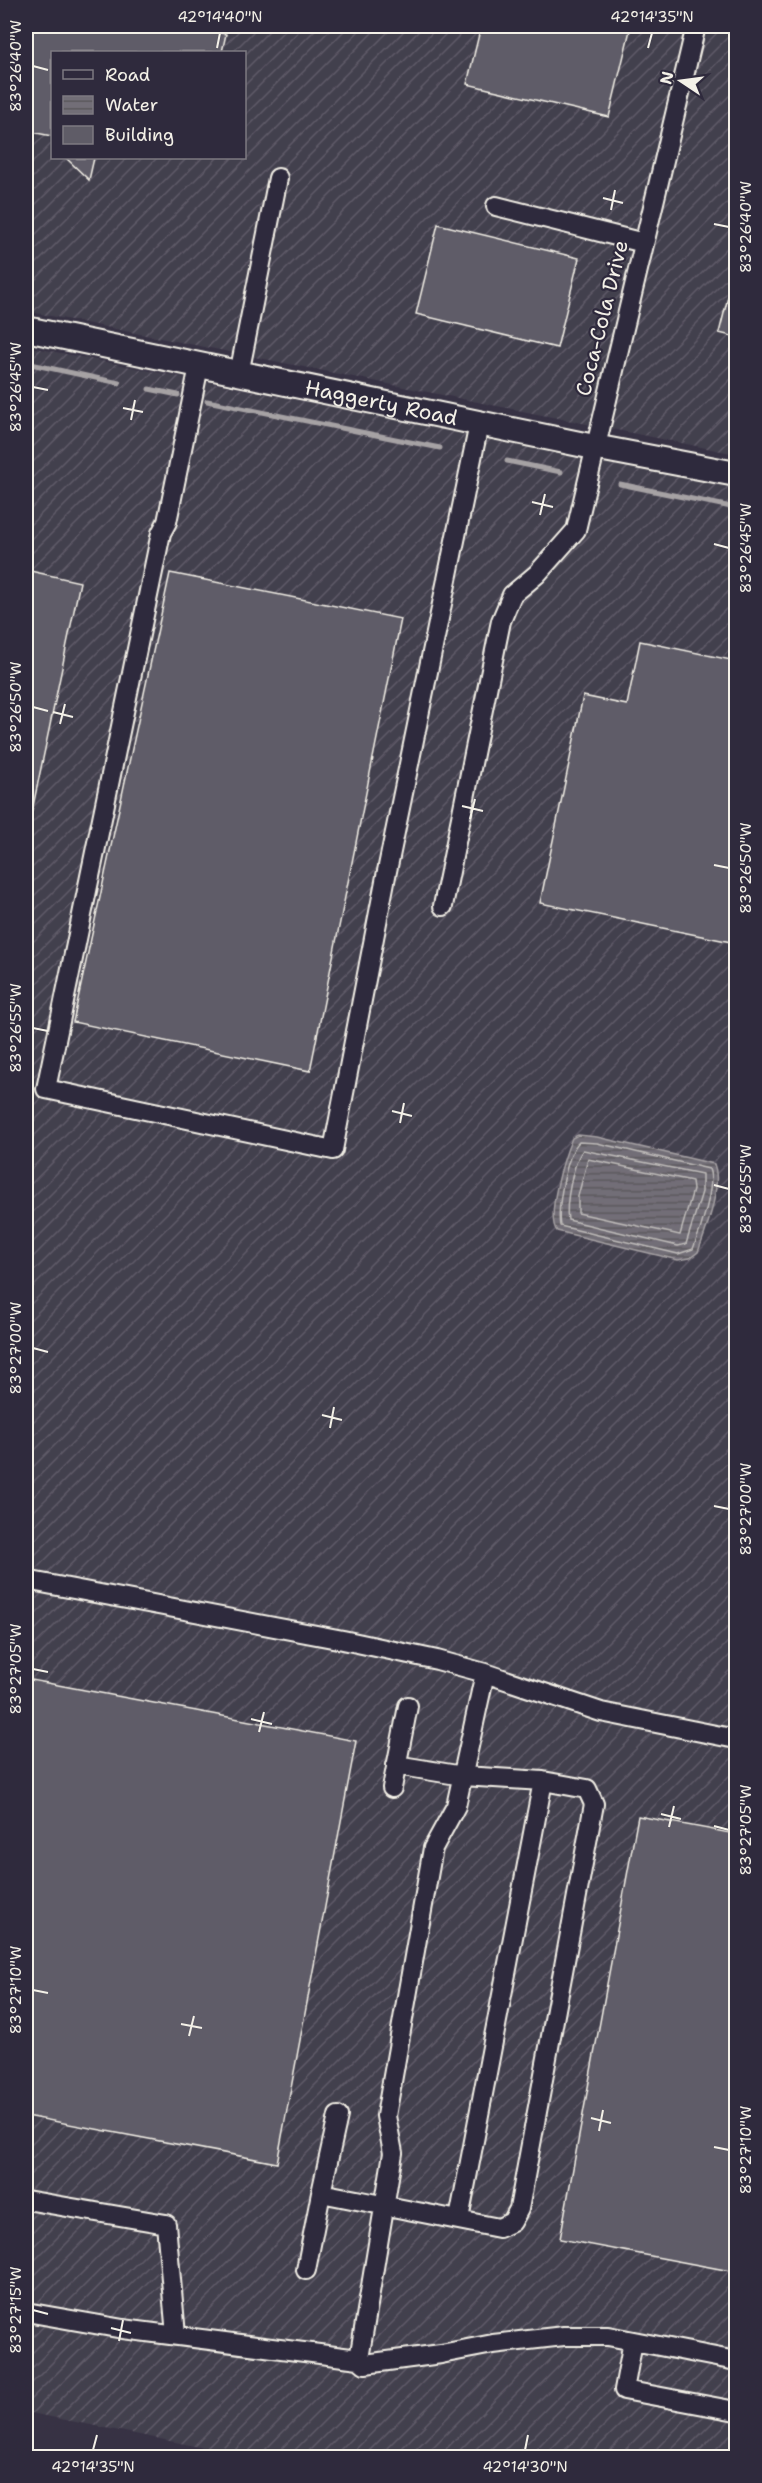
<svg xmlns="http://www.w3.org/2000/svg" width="762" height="2483" font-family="'Shantell Sans',sans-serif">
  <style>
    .industrial { fill: url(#industrial-furrows); fill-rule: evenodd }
    .water { fill: url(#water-rules); stroke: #a6a2a4; stroke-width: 1.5 }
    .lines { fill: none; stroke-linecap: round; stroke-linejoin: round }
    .shore { stroke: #c0bdbb; stroke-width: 1.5 }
    .stream { stroke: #a6a2a4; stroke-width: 5 }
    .building { fill: #5f5c67; stroke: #f4f1e8; stroke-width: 1.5 }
    .minor-casing { stroke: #f4f1e8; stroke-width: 22 }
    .major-casing { stroke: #f4f1e8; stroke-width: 28 }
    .minor { stroke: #2f2a3d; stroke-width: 18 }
    .major { stroke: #2f2a3d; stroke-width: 24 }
    .ticks { fill: none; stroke: #f4f1e8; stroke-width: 2 }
    .labels { text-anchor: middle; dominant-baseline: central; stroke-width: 4.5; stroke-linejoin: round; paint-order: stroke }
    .street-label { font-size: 21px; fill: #f4f1e8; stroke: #2f2a3d }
    .neatline { fill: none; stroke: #f4f1e8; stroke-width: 2 }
    .ticks-label { font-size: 15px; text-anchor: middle; fill: #f4f1e8 }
  </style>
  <defs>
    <pattern id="industrial-furrows" width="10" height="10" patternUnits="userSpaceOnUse" patternTransform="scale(1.5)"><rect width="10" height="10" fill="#433f4e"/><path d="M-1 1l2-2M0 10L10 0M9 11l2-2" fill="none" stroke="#5f5b68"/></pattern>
    <pattern id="water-rules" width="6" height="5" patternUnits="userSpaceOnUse" patternTransform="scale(1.5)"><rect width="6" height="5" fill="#726e77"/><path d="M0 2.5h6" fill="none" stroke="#5b595c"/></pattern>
  </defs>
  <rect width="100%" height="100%" fill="#373244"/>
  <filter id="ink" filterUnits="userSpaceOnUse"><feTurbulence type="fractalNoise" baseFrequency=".0167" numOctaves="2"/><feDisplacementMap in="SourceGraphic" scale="12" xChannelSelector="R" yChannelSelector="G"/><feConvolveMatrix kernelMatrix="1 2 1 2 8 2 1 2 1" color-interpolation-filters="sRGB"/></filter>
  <g filter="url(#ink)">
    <!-- industrial -->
    <path class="industrial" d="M26,26H736V454L26,311ZM52,52H244V158H52Z
      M26,346L736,487V2457H249L26,2412Z"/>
    <!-- water -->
    <path class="water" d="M578,1135L597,1137L714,1164C723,1185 706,1231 698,1252L690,1258L678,1260L557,1231C545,1217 565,1154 572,1138Z"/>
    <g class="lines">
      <!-- shore -->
      <path class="shore" d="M579,1142L597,1143L709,1169C716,1185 700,1232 693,1249L678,1254L560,1226C557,1208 566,1154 579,1142Z
        M583,1150L702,1174V1192L686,1244L678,1246L568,1220C565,1204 573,1162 583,1150Z
        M588,1159L692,1181L693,1190L680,1235L578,1213V1196Z"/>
      <!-- stream -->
      <path class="stream" d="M26,363L119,383
        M149,389L178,395
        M207,401L440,448
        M507,461L561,472
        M620,484L736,508"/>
    </g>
    <!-- building -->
    <path class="building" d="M26,26H185L226,34L222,52H52V136L26,131Z
      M481,26H631L609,117L467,84Z
      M66,158H94L89,180Z
      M438,224L579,258L557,348L416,314Z
      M731,285L736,286V337L719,333Z
      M26,570L80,582L32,811L26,810Z
      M170,573L401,619L310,1071L73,1022Z
      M640,641L736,661V943L540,903L583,696L627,705Z
      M26,1679L356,1741L277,2163L26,2116Z
      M638,1816L736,1834V2272L560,2239Z"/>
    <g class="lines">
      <defs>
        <path id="minor" d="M496,206L644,243
          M199,366L167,522L161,533L46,1089L333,1150L386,876L479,424
          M239,374L278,178
          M443,906L501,621L512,595L537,574L576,530L696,26
          M26,1580L343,1640L437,1660L485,1673L601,1712L736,1739
          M392,1788L408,1706
          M321,2193L338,2116
          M26,2200L166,2224L176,2335
          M459,2219L543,1781
          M306,2270L321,2193L499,2228L512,2222L519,2209L594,1804L587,1789L543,1781L463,1776L396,1765
          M26,2312L123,2329L359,2359L365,2364L441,2354L493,2344L564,2336H608L736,2361
          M633,2341L624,2390L736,2411
          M359,2359L393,2153L386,2116L433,1848L456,1806L485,1673"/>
        <g id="major">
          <path id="s1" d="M26,329L594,447L736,474"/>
        </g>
      </defs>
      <!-- minor casing -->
      <use href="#minor" class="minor-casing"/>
      <!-- major casing -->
      <use href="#major" class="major-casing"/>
      <!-- minor -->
      <use href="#minor" class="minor"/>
      <!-- major -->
      <use href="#major" class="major"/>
    </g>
  </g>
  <!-- ticks -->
  <path class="ticks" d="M217,48L220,33M648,48L652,33M33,66L48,70M603,198L623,203M611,210L615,190M714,224L729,227M33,387L48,390M123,408L143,412M131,420L135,400M532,502L553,507M540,515L545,494M714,544L729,548M33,707L48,711M53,712L73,717M60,724L65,704M462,806L483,811M470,819L475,799M714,865L729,868M33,1028L48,1031M392,1111L412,1116M400,1123L404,1103M714,1185L729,1189M33,1348L48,1352M322,1415L342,1420M330,1428L334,1407M714,1506L729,1509M33,1669L48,1672M251,1719L272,1724M259,1732L264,1712M661,1814L681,1819M714,1826L729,1830M669,1827L674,1806M33,1990L48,1993M181,2024L202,2028M189,2036L194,2016M591,2118L611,2123M599,2131L603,2110M714,2147L729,2150M33,2310L48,2314M111,2328L131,2333M119,2341L123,2320M93,2450L97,2435M525,2450L528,2435"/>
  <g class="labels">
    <!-- street labels -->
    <g class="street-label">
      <text transform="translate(602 318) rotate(-76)">Coca-Cola Drive</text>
      <text stroke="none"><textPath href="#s1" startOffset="363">Haggerty Road</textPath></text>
    </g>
  </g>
  <!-- margin -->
  <rect width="762" height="2483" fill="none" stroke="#2f2a3d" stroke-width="66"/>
  <!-- legend -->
  <rect x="51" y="51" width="195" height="108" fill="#2f2a3d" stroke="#7e7a81" stroke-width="1.5"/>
  <rect x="63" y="70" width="30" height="9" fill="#2f2a3d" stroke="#7e7a81" stroke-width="1.5"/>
  <text x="105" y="81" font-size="18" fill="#f4f1e8">Road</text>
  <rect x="63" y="96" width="30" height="18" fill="url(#water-rules)" stroke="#7e7a81" stroke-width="1.5"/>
  <text x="105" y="111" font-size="18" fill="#f4f1e8">Water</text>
  <rect x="63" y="126" width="30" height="18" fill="#5f5c67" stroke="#7e7a81" stroke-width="1.5"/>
  <text x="105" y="141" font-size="18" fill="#f4f1e8">Building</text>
  <!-- north arrow -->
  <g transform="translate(681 81) rotate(283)" stroke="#2f2a3d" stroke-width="4.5" paint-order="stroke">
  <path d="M0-4.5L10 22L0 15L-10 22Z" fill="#f4f1e8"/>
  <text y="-9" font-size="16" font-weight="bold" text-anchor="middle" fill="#f4f1e8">N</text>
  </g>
  <rect x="33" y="33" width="696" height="2417" class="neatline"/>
  <g class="ticks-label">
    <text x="220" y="22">42°14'40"N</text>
    <text x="652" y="22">42°14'35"N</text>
    <text transform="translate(16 66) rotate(-90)" y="5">83°26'40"W</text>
    <text transform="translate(746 227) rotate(-90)" y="5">83°26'40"W</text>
    <text transform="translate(16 387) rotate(-90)" y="5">83°26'45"W</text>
    <text transform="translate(746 548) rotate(-90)" y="5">83°26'45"W</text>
    <text transform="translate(16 707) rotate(-90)" y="5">83°26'50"W</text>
    <text transform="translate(746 868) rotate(-90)" y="5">83°26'50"W</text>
    <text transform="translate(16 1028) rotate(-90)" y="5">83°26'55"W</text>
    <text transform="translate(746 1189) rotate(-90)" y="5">83°26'55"W</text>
    <text transform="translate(16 1348) rotate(-90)" y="5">83°27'00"W</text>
    <text transform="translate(746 1509) rotate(-90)" y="5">83°27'00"W</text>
    <text transform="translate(16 1669) rotate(-90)" y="5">83°27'05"W</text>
    <text transform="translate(746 1830) rotate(-90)" y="5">83°27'05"W</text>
    <text transform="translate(16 1990) rotate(-90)" y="5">83°27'10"W</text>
    <text transform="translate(746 2150) rotate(-90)" y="5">83°27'10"W</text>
    <text transform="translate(16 2310) rotate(-90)" y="5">83°27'15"W</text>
    <text x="93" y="2472">42°14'35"N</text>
    <text x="525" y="2472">42°14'30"N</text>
  </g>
</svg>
